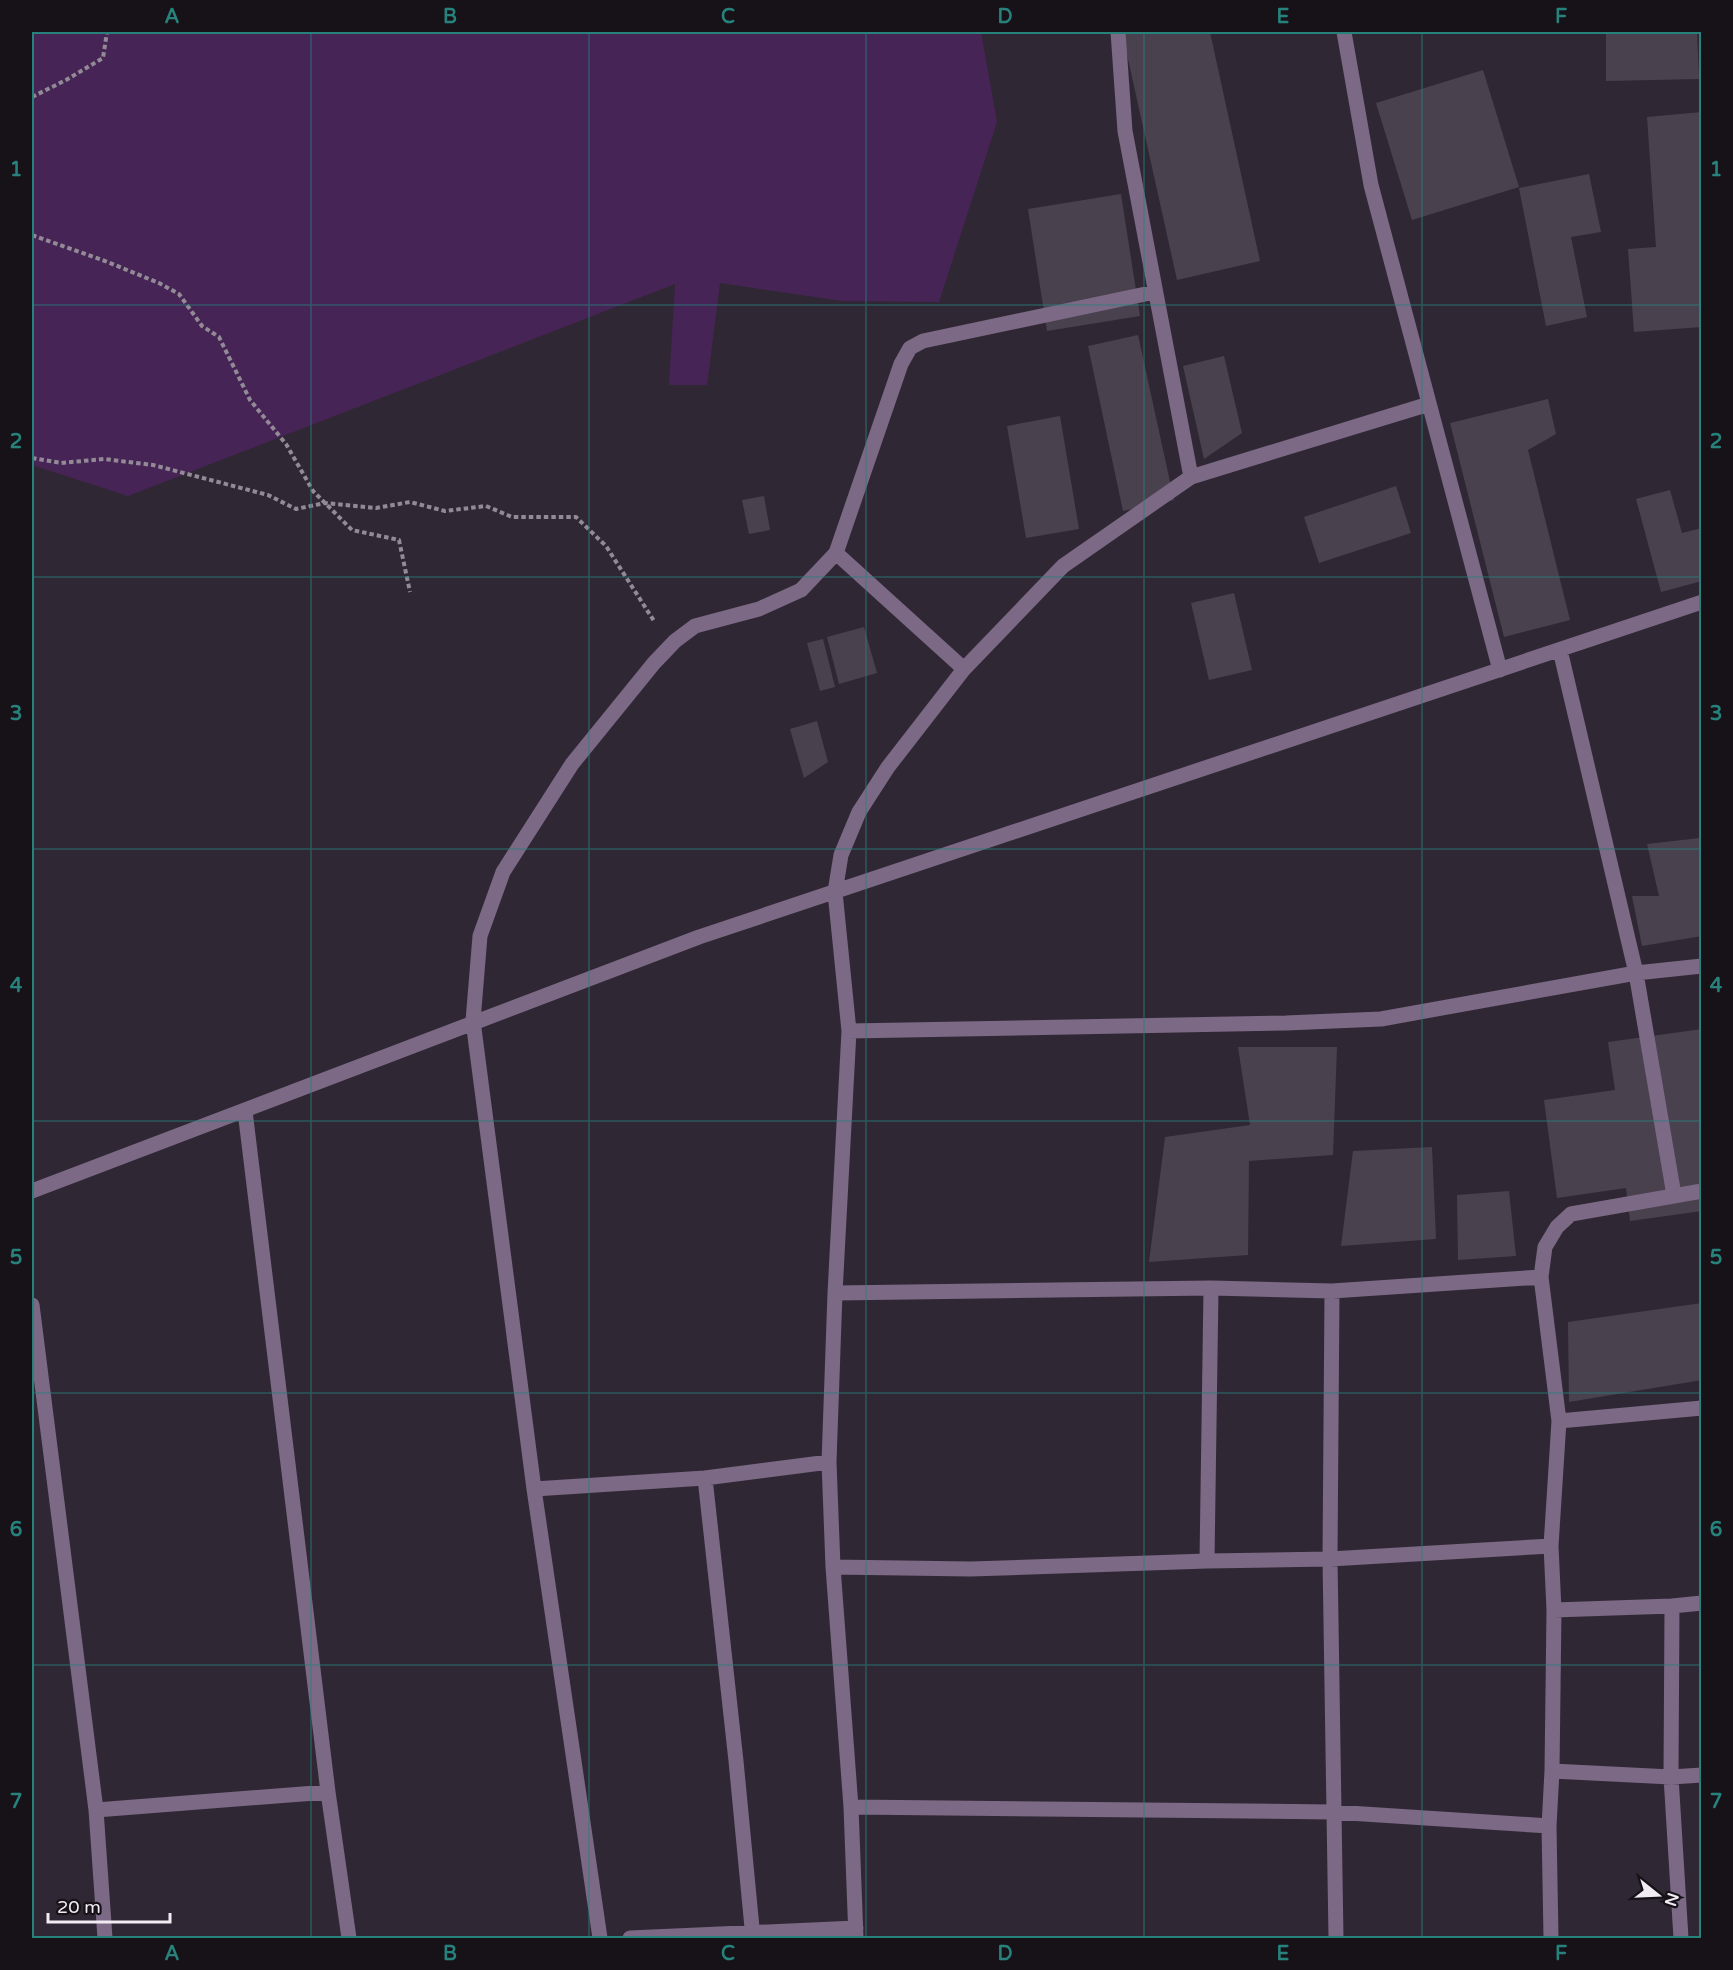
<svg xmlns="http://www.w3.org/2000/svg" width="1733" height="1970" font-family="'Varela Round',sans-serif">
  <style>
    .green { fill: #472456 }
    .building { fill: #4a414f }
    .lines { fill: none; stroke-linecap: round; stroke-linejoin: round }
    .path { stroke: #928b96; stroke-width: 4; stroke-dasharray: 4.5 3; stroke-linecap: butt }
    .minor { stroke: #7c6985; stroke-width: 15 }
    .grid { fill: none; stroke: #26827b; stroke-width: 1.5; stroke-opacity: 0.55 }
    .neatline { fill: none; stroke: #26827b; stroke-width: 2 }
    .grid-label { font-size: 20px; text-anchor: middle; font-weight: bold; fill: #26827b }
  </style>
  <rect width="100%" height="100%" fill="#302734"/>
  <!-- green -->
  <path class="green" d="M32,32H981L997,122L939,302L842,301L720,283L707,385H669L675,284L128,496L32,465Z"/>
  <!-- building -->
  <path class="building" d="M1122,32H1210L1260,261L1177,280Z
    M1606,32H1697L1699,79L1606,81Z
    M1483,70L1519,187L1412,220L1376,103Z
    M1702,112V327L1634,332L1628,249L1656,247L1647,117Z
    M1589,174L1601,232L1571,237L1587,317L1546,326L1519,188Z
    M1121,194L1140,316L1047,331L1028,209Z
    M1138,335L1174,500L1123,511L1088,346Z
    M1224,356L1242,433L1204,459L1183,366Z
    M1548,399L1556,434L1528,450L1570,620L1504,637L1450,423Z
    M1060,416L1079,529L1026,538L1007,426Z
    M1396,486L1411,533L1319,563L1304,517Z
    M1670,490L1682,533L1702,528V581L1661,592L1636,499Z
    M764,496L770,530L749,534L742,500Z
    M1234,593L1252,670L1209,680L1191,603Z
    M864,627L877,673L839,684L827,637Z
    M823,639L835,687L820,691L807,643Z
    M817,721L828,762L804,778L790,729Z
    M1700,838L1702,936L1642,946L1632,896H1659L1647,844Z
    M1702,1029V1211L1630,1221L1626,1188L1557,1198L1544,1100L1615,1090L1608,1042Z
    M1238,1047H1337L1333,1155L1249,1161L1248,1255L1149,1262L1165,1137L1250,1125Z
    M1432,1147L1436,1239L1341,1246L1353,1151Z
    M1509,1191L1516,1256L1458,1260L1457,1195Z
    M1702,1303V1380L1569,1402L1568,1322Z"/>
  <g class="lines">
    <!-- path -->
    <path class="path" d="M32,97L66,80L103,58L107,32
      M32,235L105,261L159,283L179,294L202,326L219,337L250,400L286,444L313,491L352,530L399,540L410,592
      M32,458L61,463L104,459L153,465L268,495L296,509L325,503L376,508L410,502L445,511L486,506L512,517H576L606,546L654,621"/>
    <!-- minor -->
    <path class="minor" d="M1118,32L1125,131L1191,477
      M1344,32L1371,185L1500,670
      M836,553L964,669
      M1560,650L1636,973L1674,1195
      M849,1031L1286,1023L1381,1019L1636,973L1702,966
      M245,1111L328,1792L349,1938
      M32,1191L699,937L1702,602
      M1332,1291L1330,1559L1336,1938
      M835,1293L1211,1288L1332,1291L1541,1277
      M32,1305L96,1810L105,1938
      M1559,1421L1702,1408
      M705,1478L736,1761L753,1938
      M534,1489L705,1478L829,1462
      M1207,1561L1211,1288
      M833,1567L971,1569L1207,1561L1330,1559L1551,1546
      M1672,1606L1671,1777L1681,1938
      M1554,1610L1672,1606L1702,1603
      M1552,1771L1671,1777L1702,1775
      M851,1807L1333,1812L1549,1826
      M96,1810L328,1792
      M600,1938L534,1489L473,1021L480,936L503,872L572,764L654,663L675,641L695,626L759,609L801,590L836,553L901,364L910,348L923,341L1155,292
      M630,1938L856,1928
      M856,1938L851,1807L833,1567L829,1462L835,1293L849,1031L835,892L841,855L859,812L888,767L964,669L1063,566L1191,477L1429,404
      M1551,1938L1549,1826L1552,1771L1554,1610L1551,1546L1559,1421L1541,1277L1545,1247L1557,1227L1571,1214L1702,1191"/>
  </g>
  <!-- grid -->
  <path class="grid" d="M311,32V1938M589,32V1938M866,32V1938M1144,32V1938M1422,32V1938M32,305H1702M32,577H1702M32,849H1702M32,1121H1702M32,1393H1702M32,1665H1702"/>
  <!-- border -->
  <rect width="1733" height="1970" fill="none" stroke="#161218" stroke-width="66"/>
  <!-- north arrow -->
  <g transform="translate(1658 1895) rotate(108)" stroke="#161218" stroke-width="4.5" paint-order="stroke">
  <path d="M0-4.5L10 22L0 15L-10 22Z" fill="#f1ebf4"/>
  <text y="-9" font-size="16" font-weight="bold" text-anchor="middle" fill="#f1ebf4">N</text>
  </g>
  <!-- scale -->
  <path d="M48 1913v9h122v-9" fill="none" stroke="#f1ebf4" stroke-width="3"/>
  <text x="57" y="1913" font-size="18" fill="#f1ebf4" stroke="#161218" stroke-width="4.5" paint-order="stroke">20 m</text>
  <rect x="33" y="33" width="1667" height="1904" class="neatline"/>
  <g class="grid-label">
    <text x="172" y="23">A</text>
    <text x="450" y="23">B</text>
    <text x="728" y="23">C</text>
    <text x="1005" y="23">D</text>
    <text x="1283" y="23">E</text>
    <text x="1561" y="23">F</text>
    <text x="16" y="176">1</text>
    <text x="1716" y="176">1</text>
    <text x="16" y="448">2</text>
    <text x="1716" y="448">2</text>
    <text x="16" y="720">3</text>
    <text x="1716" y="720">3</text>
    <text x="16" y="992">4</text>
    <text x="1716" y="992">4</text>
    <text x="16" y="1264">5</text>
    <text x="1716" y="1264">5</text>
    <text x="16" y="1536">6</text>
    <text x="1716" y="1536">6</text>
    <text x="16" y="1808">7</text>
    <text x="1716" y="1808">7</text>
    <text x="172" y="1960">A</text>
    <text x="450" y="1960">B</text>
    <text x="728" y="1960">C</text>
    <text x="1005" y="1960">D</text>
    <text x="1283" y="1960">E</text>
    <text x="1561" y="1960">F</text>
  </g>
</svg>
